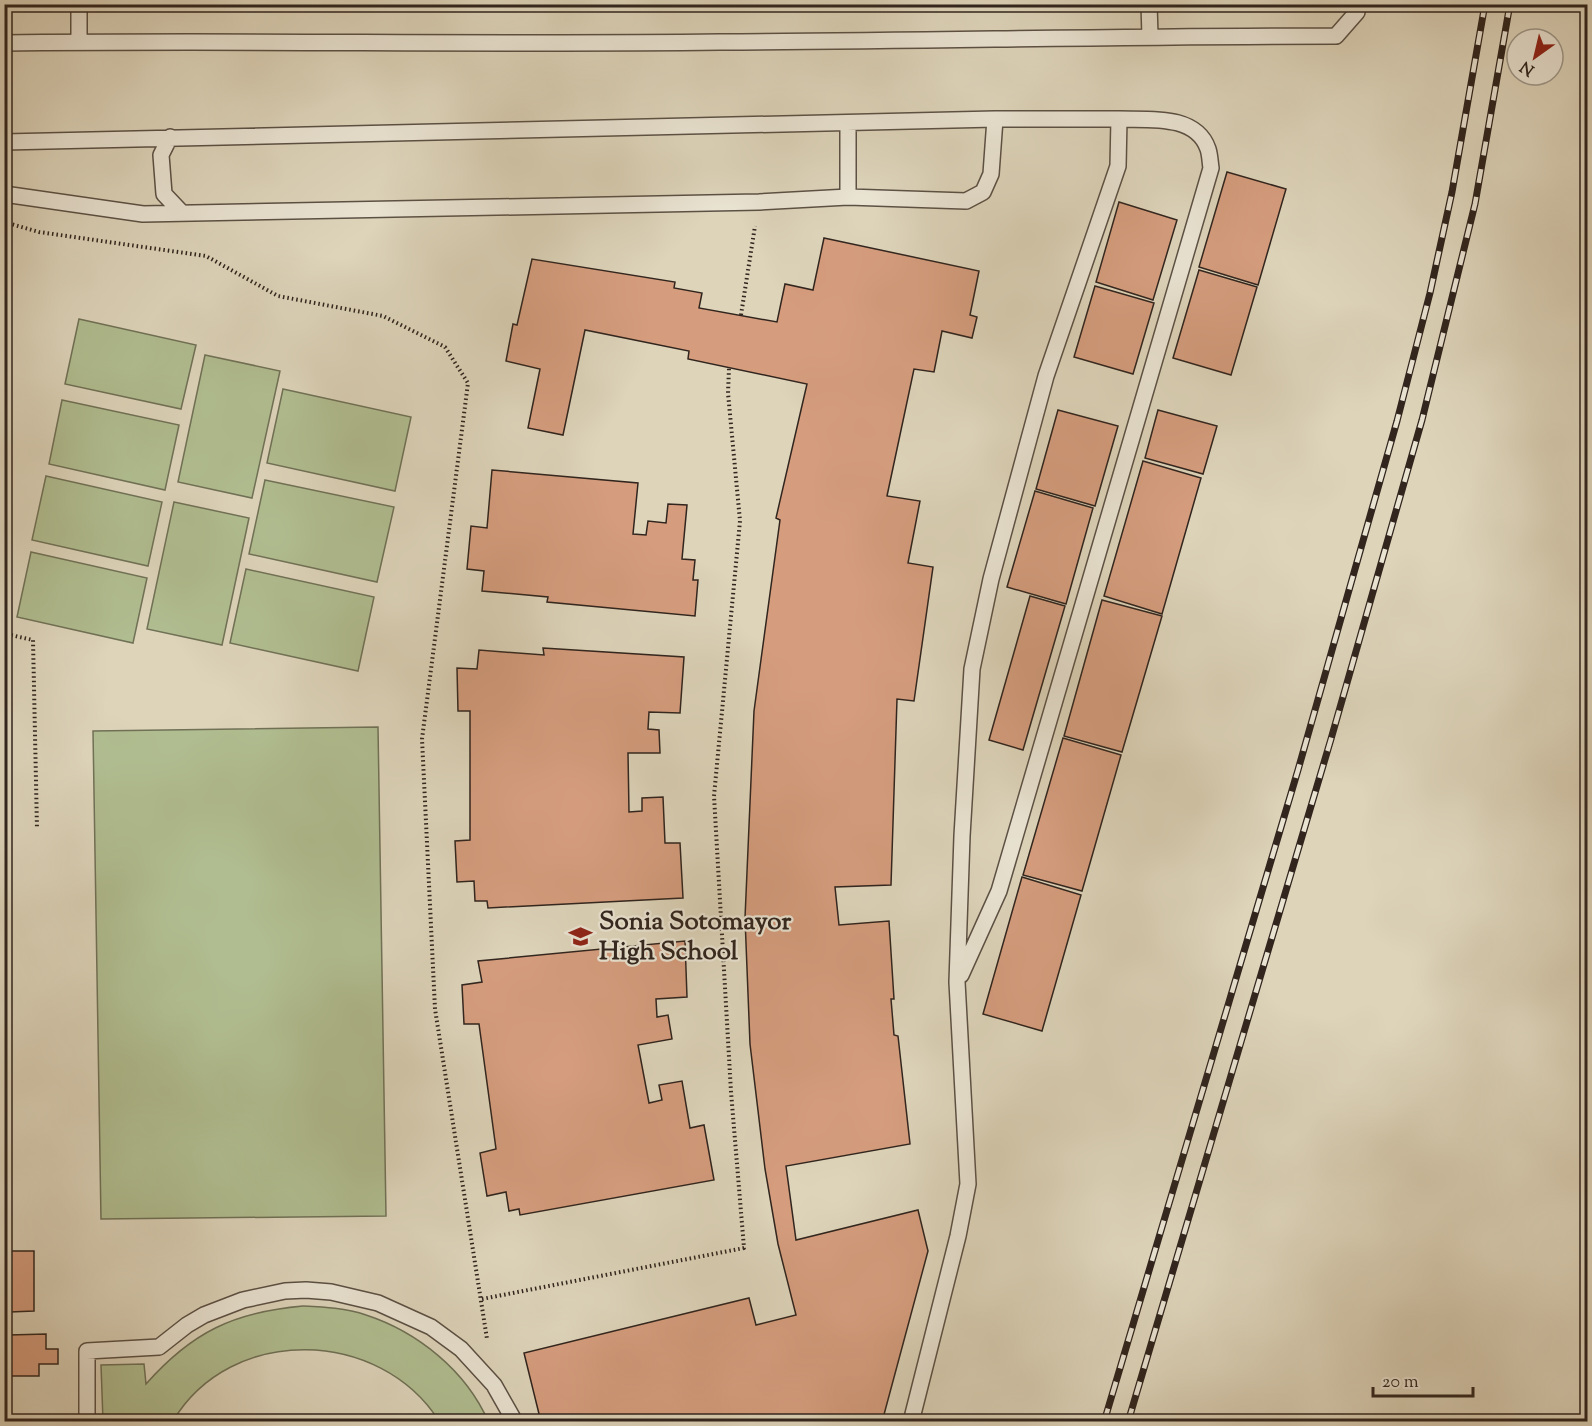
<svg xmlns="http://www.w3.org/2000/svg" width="1592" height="1426" font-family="'Sorts Mill Goudy',serif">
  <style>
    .green { fill: #b0bd90; stroke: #707157; stroke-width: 1.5 }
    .building { fill: #d59d7e; stroke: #31251e; stroke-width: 1.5 }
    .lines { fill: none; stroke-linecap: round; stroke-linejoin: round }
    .lane-casing { stroke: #5c5145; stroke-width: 18 }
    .path { stroke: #31251e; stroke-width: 4; stroke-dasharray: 1.5 3; stroke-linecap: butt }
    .lane { stroke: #e9e3d2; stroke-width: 15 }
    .rail-casing { stroke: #31251e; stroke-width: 7 }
    .rail { stroke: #e9e3d2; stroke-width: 4.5; stroke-dasharray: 14; stroke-linecap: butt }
    .labels { text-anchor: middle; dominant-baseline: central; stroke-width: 4.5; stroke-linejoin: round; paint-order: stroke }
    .poi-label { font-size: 26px; font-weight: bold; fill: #31251e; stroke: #e9e3d2; text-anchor: start }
  </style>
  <rect width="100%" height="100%" fill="#ddd4ba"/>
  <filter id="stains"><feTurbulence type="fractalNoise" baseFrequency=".00333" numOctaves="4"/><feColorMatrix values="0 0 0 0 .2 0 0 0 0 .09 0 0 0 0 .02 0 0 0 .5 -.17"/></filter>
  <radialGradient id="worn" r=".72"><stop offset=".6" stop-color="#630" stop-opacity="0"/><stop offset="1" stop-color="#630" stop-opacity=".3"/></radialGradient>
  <!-- green -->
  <path class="green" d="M79,319L196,345L181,409L65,384Z
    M205,355L280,371L252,498L178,482Z
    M283,389L411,417L395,491L267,463Z
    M62,400L179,425L165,490L49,464Z
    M46,476L162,502L148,566L32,540Z
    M265,480L394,507L377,582L249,554Z
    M174,502L249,518L222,645L147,629Z
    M31,552L147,578L133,643L17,617Z
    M246,569L374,597L358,671L230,643Z
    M378,727L386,1216L101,1219L93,731Z
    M303,1306C324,1307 346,1308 366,1315C418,1332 466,1371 488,1421H439C380,1328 231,1324 173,1421H103L101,1365L144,1364L146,1384C192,1332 234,1312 303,1306Z"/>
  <!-- building -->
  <path class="building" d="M1227,172L1286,189L1258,285L1199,267Z
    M1119,202L1177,220L1153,300L1096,282Z
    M824,238L979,271L970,315L977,317L972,338L942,331L934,372L914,369L887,496L920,501L908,563L933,567L914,701L897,699L891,885L835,887L839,925L889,921L894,999H891L894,1035L898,1036L910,1144L786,1166L796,1240L918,1210L928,1251L882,1422H541L524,1353L749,1298L756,1325L796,1315L778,1244L765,1169L750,1044L745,918L754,711L780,520L776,518L807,384L688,359L689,351L585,330L563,435L528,428L540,369L506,361L513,324L517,325L532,259L675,282L674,288L702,293L699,308L777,322L785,284L813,290Z
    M1199,270L1257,287L1231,375L1173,358Z
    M1095,286L1154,303L1133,374L1074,357Z
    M1058,410L1118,426L1095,506L1036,489Z
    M1158,410L1217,426L1203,474L1145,458Z
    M1143,461L1201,478L1162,614L1104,596Z
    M492,470L638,483L633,534L646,535L648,521L666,523L668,504L687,505L682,559L695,560L693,580H698L695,616L547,602L548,597L482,591L484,571L467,569L471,526L487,528Z
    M1035,491L1093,508L1066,604L1007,587Z
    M1030,596L1065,606L1023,750L989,740Z
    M1102,600L1162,616L1122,752L1064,736Z
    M543,648L684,657L680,713L649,712L648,729L659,730L660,753H628L629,812L642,811V798L663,797L665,843H680L683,898L488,908L487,901H475L474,881L457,882L455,841L470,840V711H458L457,668L477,669L479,650L544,655Z
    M1063,738L1121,755L1082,891L1023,875Z
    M1022,877L1081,895L1042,1031L983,1014Z
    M685,941L687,997L656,999L657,1017L668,1015L672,1039L638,1045L649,1103L662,1100L659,1085L682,1081L690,1128L704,1125L714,1180L520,1215L519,1209L509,1211L506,1192L487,1196L480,1153L496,1149L479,1024H464L462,985L482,982L478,961Z
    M10,1251H34V1311L10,1312Z
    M46,1334V1349H58V1364H39V1376H10L9,1335Z"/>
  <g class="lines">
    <defs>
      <path id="lane" d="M79,4V42
        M1149,4L1150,36
        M4,43C243,40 482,45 720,42C926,41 1131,36 1336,36L1357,12V4
        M170,137L161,155L164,194L182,213
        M4,142L995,119H1119L1118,166L1046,376L991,579L972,669L962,836L957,982L968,1184L958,1236L911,1422
        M4,194L143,214L759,202L848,197L966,201L983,192L991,174L995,119
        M848,197V123
        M961,975L999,891L1211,168C1210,162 1210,155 1208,149C1196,114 1149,120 1119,119
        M87,1422V1351L159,1347L187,1325L204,1315L243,1300L285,1291L306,1290L331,1292L378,1303L431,1327L461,1349L494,1385L515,1422"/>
    </defs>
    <!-- lane casing -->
    <use href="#lane" class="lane-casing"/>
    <!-- path -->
    <path class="path" d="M4,222L39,232L206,256L278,296L383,316L445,347L468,383L422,739L435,1009L487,1339
      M741,315L755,226
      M4,563L6,634L33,640L37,829
      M482,1299L744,1248L731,1092L714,796L740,521L728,393L729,368"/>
    <!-- lane -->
    <use href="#lane" class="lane"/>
    <defs>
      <path id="rail" d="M1104,1422L1298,770L1397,421L1430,293L1452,192L1485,4
        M1128,1422L1331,739L1422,420L1475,204L1510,4"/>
    </defs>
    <!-- rail casing -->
    <use href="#rail" class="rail-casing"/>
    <!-- rail -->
    <use href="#rail" class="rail"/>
  </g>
  <!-- icons -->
  <defs>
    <symbol id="school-bare" viewBox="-9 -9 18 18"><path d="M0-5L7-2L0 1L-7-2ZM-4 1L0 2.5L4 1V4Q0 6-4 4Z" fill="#8f2418" stroke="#e9e3d2" stroke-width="2.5" paint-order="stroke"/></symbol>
  </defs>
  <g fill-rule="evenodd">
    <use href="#school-bare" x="564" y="920" width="33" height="33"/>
  </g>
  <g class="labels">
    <!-- poi labels -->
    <g class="poi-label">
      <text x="599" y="922">Sonia Sotomayor<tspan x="599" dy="30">High School</tspan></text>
    </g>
  </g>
  <!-- margin -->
  <rect width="1592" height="1426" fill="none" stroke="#ddd4ba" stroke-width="24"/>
  <rect x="6" y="6" width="1580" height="1414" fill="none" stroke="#31251e" stroke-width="3"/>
  <rect x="12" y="12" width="1568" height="1402" fill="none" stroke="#31251e" stroke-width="1.5"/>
  <!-- north arrow -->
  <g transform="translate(1535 57) rotate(214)"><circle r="28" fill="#e9e3d2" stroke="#9f978a" stroke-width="1.5"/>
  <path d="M0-4.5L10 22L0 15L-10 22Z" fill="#8f2418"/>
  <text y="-9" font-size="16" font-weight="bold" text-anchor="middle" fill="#31251e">N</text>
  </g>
  <!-- scale -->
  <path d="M1373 1387v9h100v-9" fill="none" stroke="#31251e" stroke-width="3"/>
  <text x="1382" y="1387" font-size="18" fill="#31251e" stroke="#e9e3d2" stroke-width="4.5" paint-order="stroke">20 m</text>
  <rect width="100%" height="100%" filter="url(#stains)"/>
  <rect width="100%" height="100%" fill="url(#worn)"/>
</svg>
